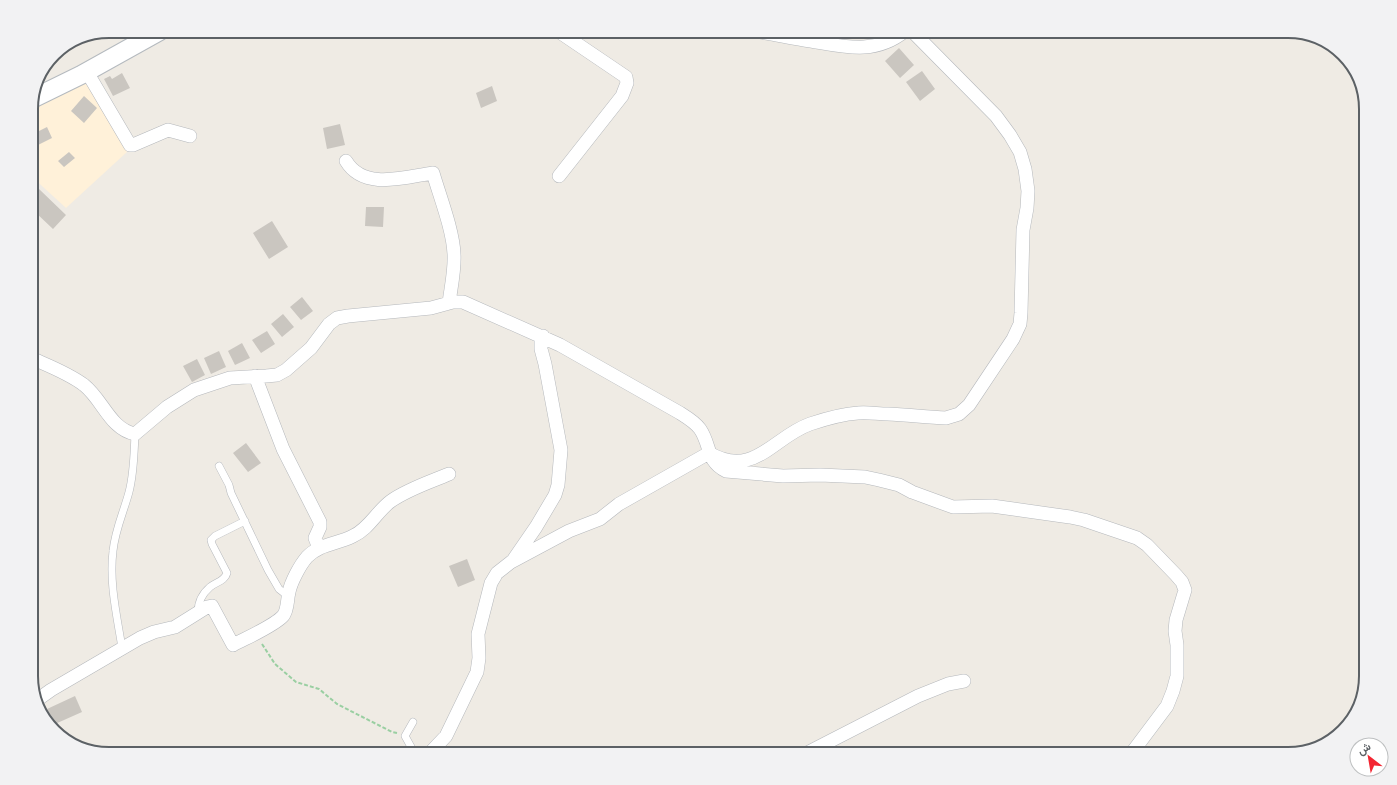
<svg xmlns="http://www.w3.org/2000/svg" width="1397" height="785" font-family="Montserrat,Vazirmatn,sans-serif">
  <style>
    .commercial { fill: #fff1d9 }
    .building { fill: #cac6c0 }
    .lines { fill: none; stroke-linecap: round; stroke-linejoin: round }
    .lane-casing { stroke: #b5b8bc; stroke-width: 8 }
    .street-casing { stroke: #b5b8bc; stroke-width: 14 }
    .secondary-casing { stroke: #b5babf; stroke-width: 20 }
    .path { stroke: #9acfa2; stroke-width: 2; stroke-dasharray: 4 2; stroke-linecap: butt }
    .lane { stroke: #fff; stroke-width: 7 }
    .street { stroke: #fff; stroke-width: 13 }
    .secondary { stroke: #fff; stroke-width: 18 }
    .rim { fill: none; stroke: #5c6165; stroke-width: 2 }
  </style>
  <rect width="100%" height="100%" fill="#efebe4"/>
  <!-- commercial -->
  <path class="commercial" d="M84,80L127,152L66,208L31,176V106Z"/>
  <!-- building -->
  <path class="building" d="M899,48L914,65L900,78L885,61Z
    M922,71L935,89L920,101L906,82Z
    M122,73L130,88L113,96L104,79L110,76L112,79Z
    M492,86L497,101L481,108L476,93Z
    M84,96L97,108L84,123L71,111Z
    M340,124L345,145L327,149L323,128Z
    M47,127L52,138L36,146L31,135Z
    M69,152L75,158L64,167L58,161Z
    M39,189L66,215L53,229L34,211L31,213V198Z
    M366,207H384L383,227L365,226Z
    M272,221L288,247L269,259L253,233Z
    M302,297L313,311L301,320L290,307Z
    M283,314L294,327L282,337L271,324Z
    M267,331L275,344L261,353L252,340Z
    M242,343L250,358L235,365L228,351Z
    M219,351L226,367L211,374L204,358Z
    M197,359L205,375L192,382L183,366Z
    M246,443L261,463L248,472L233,453Z
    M467,559L475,580L458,587L449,566Z
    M75,696L82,712L55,724L47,709Z"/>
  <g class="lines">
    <defs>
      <path id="lane" d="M219,466L229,485L231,493L268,570L279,589L288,596
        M198,612C198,602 203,593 210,587C216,582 225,581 227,573L212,544L211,540L215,536L245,521
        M122,648C117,616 109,583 113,551C115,530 124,511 129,492C134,473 134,453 135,434
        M413,722L405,736L415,754"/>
      <path id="street" d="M558,31L626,77L627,83L622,96L559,176
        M754,31C773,34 792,38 811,41C846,47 875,55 905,31
        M87,72L130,145H133L168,130L190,136
        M346,161C364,191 405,177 433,173C440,197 453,230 454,254C455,270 451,287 449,303
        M31,358C49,366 68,373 84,385C103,400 110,429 135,434L167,407L194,390L230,378L266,376L277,375L286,370L311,348L329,324L337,318L348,316L431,308L453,302H463L560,345L680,413C688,418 695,422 700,429C711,445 706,461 726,471L783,476L820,475L865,477L879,480L899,485L912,492L953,507L992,506L1070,517L1084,520L1137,538L1147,545L1176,575L1182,582L1185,590L1176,620L1175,631L1177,645V676L1173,691L1167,706L1131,754
        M255,376L283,449L320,522V527L315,538L319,548
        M514,559L536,527L555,495L558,485L561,450L545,364L541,349V341L543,336
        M37,700L51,690L140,638L154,632L175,627L207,607L212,606L233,645C246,638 274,626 283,616C288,610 287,600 289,592C291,582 300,565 307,557C319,544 338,544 353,536C369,529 377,511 391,501C408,489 430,482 449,474
        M429,754L446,736L477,672L479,658L478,634L491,583L497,573L511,562L569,531L600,519L619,504L709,453C754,479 773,437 810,424C825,419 842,414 858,413C868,412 878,414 888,414C907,415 927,417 946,418L959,414L969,405L1013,339L1020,324L1021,313L1023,230L1027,208L1028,191L1025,169L1020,152L1010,135L996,116L912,31
        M805,754L918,696L948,684L964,681"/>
      <path id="secondary" d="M32,99L81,75L160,31"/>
    </defs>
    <!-- lane casing -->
    <use href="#lane" class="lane-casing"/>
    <!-- street casing -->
    <use href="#street" class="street-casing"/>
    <!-- secondary casing -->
    <use href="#secondary" class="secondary-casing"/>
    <!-- path -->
    <path class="path" d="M262,644L275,664L296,682L319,689L337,704L392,732L397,733"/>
    <!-- lane -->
    <use href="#lane" class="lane"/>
    <!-- street -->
    <use href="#street" class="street"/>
    <!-- secondary -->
    <use href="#secondary" class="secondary"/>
  </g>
  <!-- crop -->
  <path d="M0 0H1397V785H0ZM109 38H1288A71 71 0 0 1 1359 109V676A71 71 0 0 1 1288 747H109A71 71 0 0 1 38 676V109A71 71 0 0 1 109 38Z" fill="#f2f2f3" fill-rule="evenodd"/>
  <path class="rim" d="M109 38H1288A71 71 0 0 1 1359 109V676A71 71 0 0 1 1288 747H109A71 71 0 0 1 38 676V109A71 71 0 0 1 109 38Z"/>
  <!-- north arrow -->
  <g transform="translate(1369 757) rotate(329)"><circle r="19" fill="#ffffff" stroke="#bec0c1"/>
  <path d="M0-3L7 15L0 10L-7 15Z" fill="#f32632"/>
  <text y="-6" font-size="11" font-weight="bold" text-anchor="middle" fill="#5c6165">ش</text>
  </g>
</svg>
